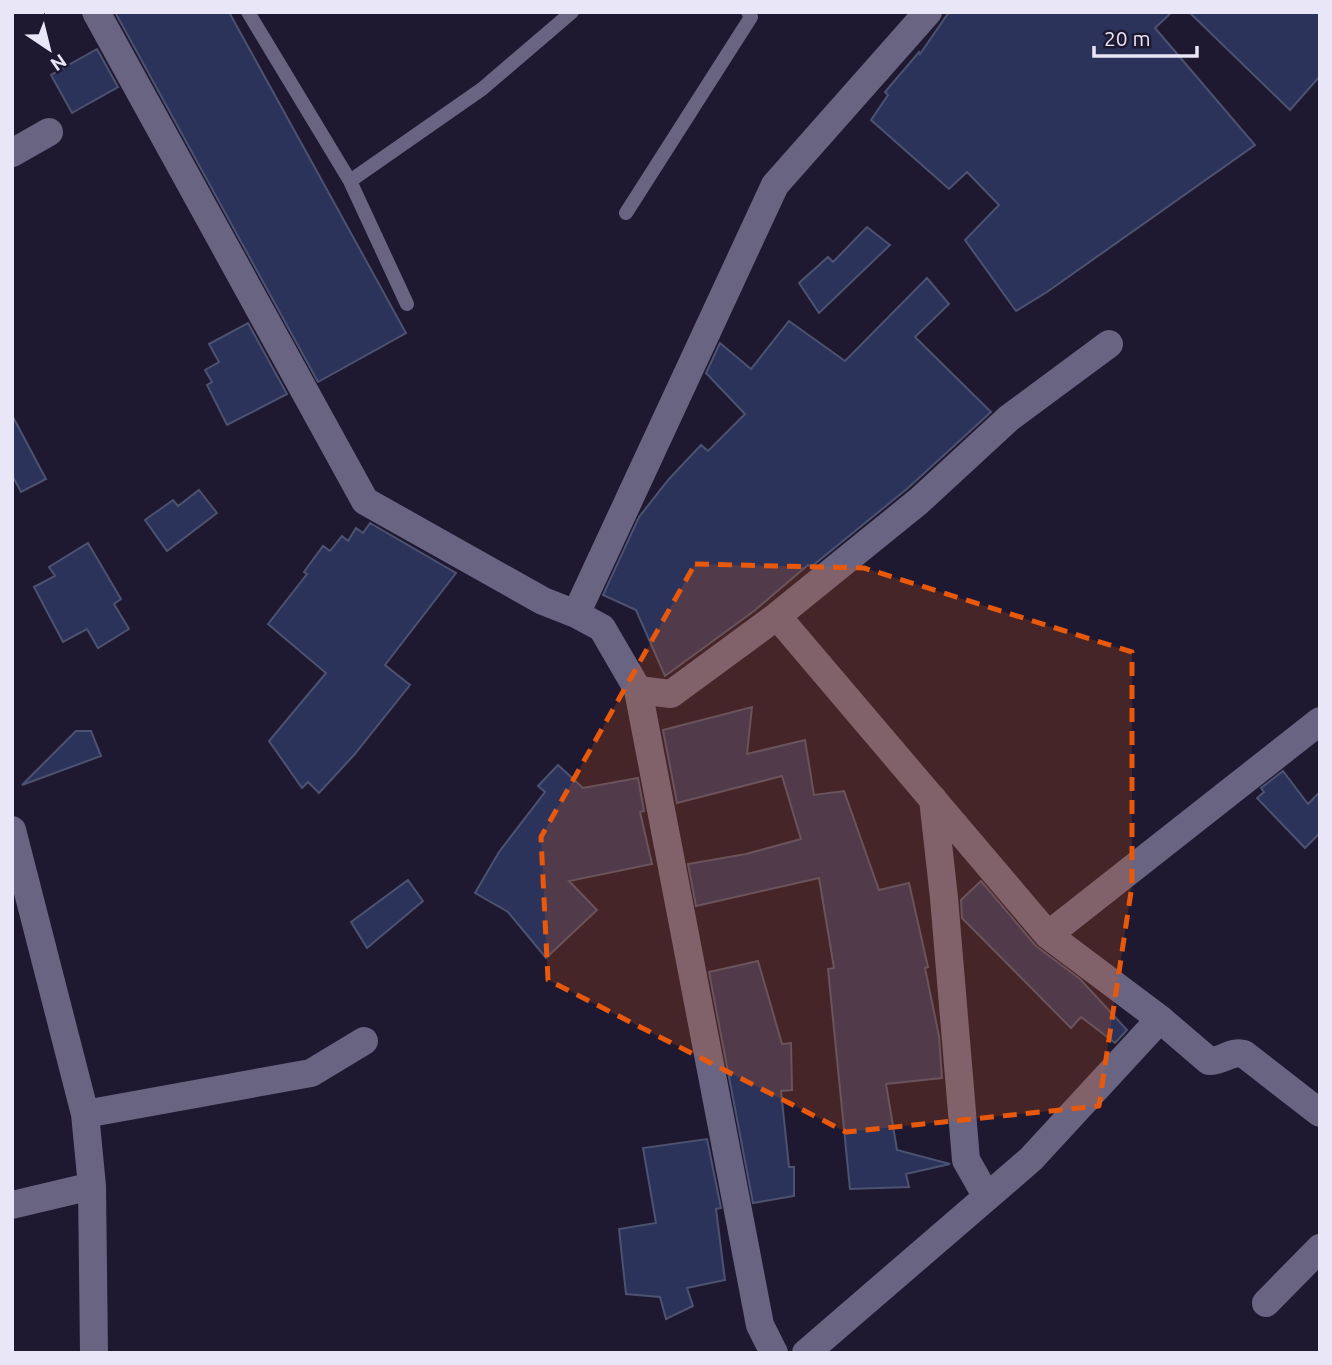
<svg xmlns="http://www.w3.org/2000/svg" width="1332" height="1365" font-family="Ubuntu,sans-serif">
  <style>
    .building { fill: #2c335b; stroke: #4c526f; stroke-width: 2 }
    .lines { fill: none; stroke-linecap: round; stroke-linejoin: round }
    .lane { stroke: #6a6483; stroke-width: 14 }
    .street { stroke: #6a6483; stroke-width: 28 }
    .marked { fill: #e8590c; fill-opacity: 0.2; stroke: #e8590c; stroke-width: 5; stroke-dasharray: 14 9; stroke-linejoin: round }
  </style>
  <rect width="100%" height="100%" fill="#1e1831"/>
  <!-- building -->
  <path class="building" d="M115,12H229L406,333L318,382Z
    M949,12H1172L1155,28L1255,145L1047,292L1016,311L965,240L999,205L967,172L949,189L871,120L888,95L885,92L919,52L920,54Z
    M1189,12H1320V76L1290,110Z
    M97,49L118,87L72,113L51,75Z
    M867,227L890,245L819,313L799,283L828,257L833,262Z
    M927,278L949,304L915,337L991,412L908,488L811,567L808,565L754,611L665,676L636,610L603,595L639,517L669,479L701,445L708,451L745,414L706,373L720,343L751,369L789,321L845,361Z
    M248,323L287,394L227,425L207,385L212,382L205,370L219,362L209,344Z
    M12,415L46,479L21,492L12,475Z
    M199,490L217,513L167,551L145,520L173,500L178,506Z
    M370,523L456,573L385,665L410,685L354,755L319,793L308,782L302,788L269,741L326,673L268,624L307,574L304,572L323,546L330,551L342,536L348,541L356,528L363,533Z
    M88,543L121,599L114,604L129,629L98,648L87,629L63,642L34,587L55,576L49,567Z
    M752,707L747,754L805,740L814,795L844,791L879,890L909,883L928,967L925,968L939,1036L942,1078L886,1084L897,1150L950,1164L906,1174L909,1187L850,1189L828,969L834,968L819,878L696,906L688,864L746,854L801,839L782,776L677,803L663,730Z
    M76,731H91L101,756L22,785Z
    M558,765L583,788L638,778L644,811L640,812L652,864L569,881L597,910L546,958L508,912L475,893L499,852L545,792L538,786Z
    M1283,771L1308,804L1320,792V833L1305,848L1257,798L1264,792L1261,788Z
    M408,880L423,901L367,948L351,922Z
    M981,881L1036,946L1080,979L1127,1030L1115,1043L1081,1017L1071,1028L962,918L961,900Z
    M758,961L782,1044L791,1043L792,1090L781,1091L789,1167H794V1196L753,1203L709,972Z
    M707,1139L721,1208L716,1209L725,1280L687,1288L693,1306L666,1319L660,1297L626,1294L619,1229L656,1223L643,1148Z"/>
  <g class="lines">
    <!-- lane -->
    <path class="lane" d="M248,12L350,181L407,304
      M350,181L482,89L572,12
      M626,213L751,17L748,12"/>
    <!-- street -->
    <path class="street" d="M96,12L365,501L543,601L576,614L775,185L928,12
      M12,153L49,132
      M576,614L602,628L638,690L760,1325L774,1353
      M777,616L1048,935L1160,1019L1209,1061C1221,1062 1232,1050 1244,1054L1320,1113
      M638,690L671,694L777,616L919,501L1009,418L1109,344
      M933,799L944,898L966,1160L987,1197
      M12,830L85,1114L92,1186L94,1353
      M1048,935L1320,721
      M85,1114L311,1073L364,1041
      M12,1205L92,1186
      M1266,1303L1320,1248
      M806,1353L1031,1159L1160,1019"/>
  </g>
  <!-- marked area -->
  <path class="marked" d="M695,564L864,568L1132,652V885L1099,1106L846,1132L548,980L541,837Z"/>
  <!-- border -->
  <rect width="1332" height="1365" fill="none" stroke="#e9e6f8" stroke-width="28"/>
  <!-- north arrow -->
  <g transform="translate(49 49) rotate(145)" stroke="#1e1831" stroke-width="5" paint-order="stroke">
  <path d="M0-5L12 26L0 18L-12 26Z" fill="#e9e6f8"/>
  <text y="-10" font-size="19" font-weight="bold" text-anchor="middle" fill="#e9e6f8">N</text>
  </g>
  <!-- scale -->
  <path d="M1094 46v10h103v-10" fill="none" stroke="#e9e6f8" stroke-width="3.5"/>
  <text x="1104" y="46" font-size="21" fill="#e9e6f8" stroke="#1e1831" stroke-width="5" paint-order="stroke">20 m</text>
</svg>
